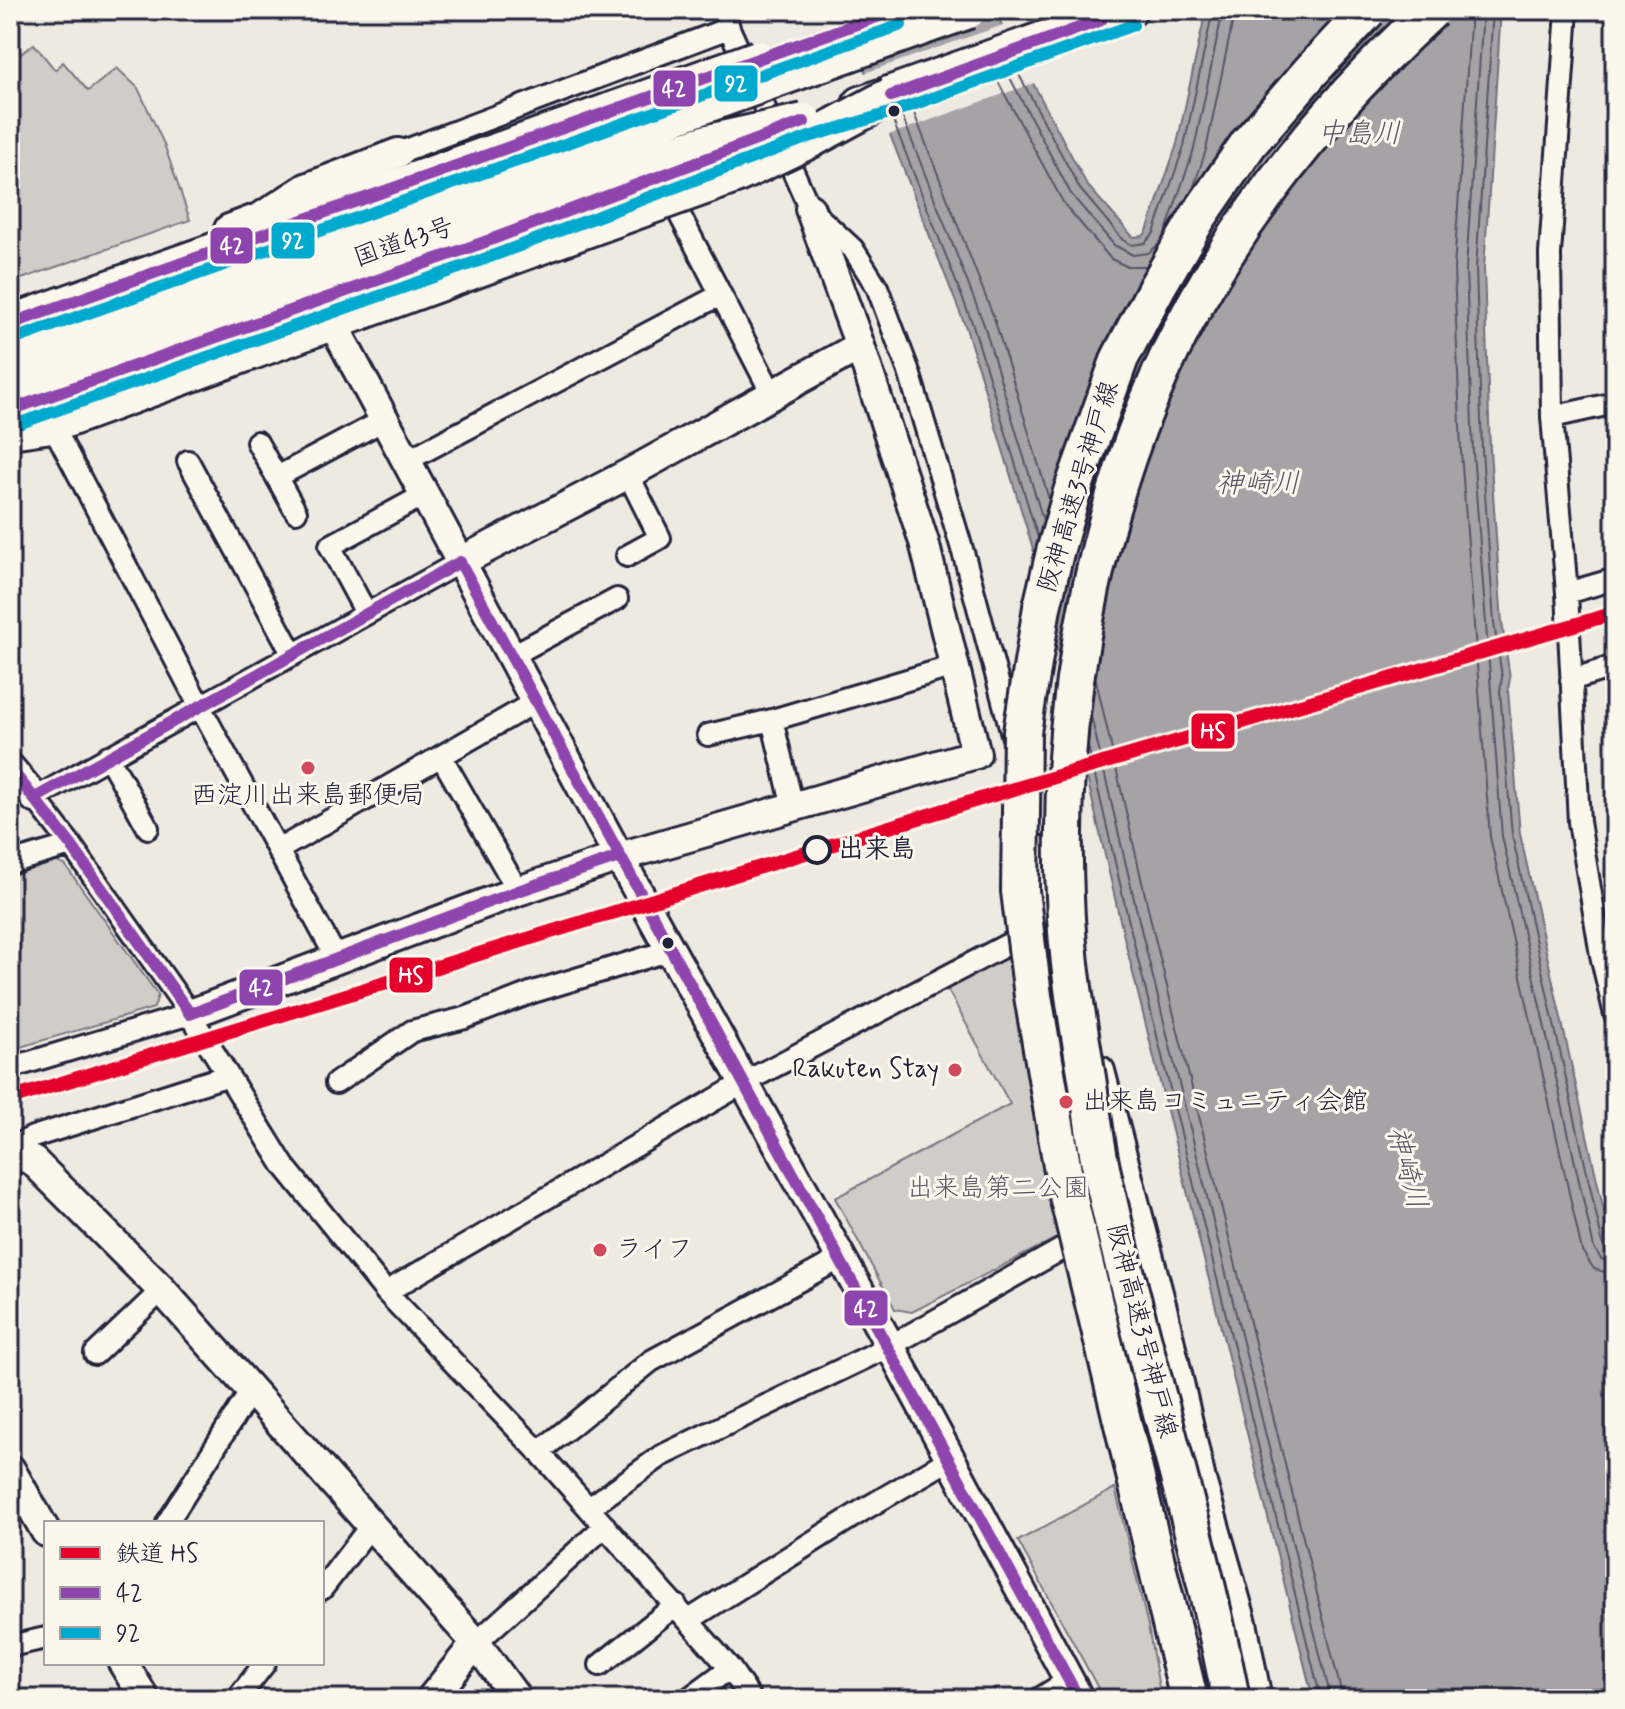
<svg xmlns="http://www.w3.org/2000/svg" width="1625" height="1709" font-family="Mynerve,'Klee One',sans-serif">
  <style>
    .green { fill: #d0cdc9; stroke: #797882; stroke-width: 2 }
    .water { fill: #a6a3a7; stroke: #716f7c; stroke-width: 2 }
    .pier { fill: #eeeae2 }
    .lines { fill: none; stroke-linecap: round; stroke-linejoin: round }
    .shore { stroke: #575666; stroke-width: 2 }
    .street-casing { stroke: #22223b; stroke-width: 26 }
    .secondary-casing { stroke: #22223b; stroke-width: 34 }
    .highway-casing { stroke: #22223b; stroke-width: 42 }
    .street { stroke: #fbf7ec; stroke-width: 20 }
    .secondary { stroke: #fbf7ec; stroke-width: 28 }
    .highway { stroke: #fbf7ec; stroke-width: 36 }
    .highway-bridge-casing { stroke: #22223b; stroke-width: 42; stroke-linecap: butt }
    .highway-bridge { stroke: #fbf7ec; stroke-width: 36 }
    .bus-1-casing { stroke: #fbf7ec; stroke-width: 18 }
    .bus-2-casing { stroke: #fbf7ec; stroke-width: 18 }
    .bus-1 { stroke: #8e44ad; stroke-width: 12 }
    .bus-2 { stroke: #00a9ce; stroke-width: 12 }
    .rail-1-casing { stroke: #fbf7ec; stroke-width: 20 }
    .rail-1 { stroke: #e4002b; stroke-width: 14 }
    .bus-dot { fill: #22223b; stroke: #fbf7ec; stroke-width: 3 }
    .poi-dot { fill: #d1495b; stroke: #fbf7ec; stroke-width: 3 }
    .stop-dot { fill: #fbf7ec; stroke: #22223b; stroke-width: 4 }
    .labels { text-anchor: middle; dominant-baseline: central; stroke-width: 6; stroke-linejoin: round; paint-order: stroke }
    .street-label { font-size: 26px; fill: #22223b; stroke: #fbf7ec }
    .poi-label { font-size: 26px; fill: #22223b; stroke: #fbf7ec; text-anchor: start }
    .stop-label { font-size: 26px; font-weight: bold; fill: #22223b; stroke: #fbf7ec; text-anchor: start }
    .park-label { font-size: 26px; fill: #565566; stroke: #fbf7ec }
    .water-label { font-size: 28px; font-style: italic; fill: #575666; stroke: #fbf7ec }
    .line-badge { stroke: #fbf7ec; stroke-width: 3 }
    .badge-label { font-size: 22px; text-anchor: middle; font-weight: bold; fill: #fff }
  </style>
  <rect width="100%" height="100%" fill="#eeeae2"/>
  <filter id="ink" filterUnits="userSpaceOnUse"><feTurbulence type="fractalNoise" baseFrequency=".0125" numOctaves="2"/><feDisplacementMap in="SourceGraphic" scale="16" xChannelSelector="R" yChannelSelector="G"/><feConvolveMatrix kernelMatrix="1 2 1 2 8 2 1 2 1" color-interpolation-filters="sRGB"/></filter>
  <g filter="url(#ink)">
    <!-- green -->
    <path class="green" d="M34,44L55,70L63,62L88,91L117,68L138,88L164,144L190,220L10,283V62Z
      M54,861L65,865L158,995L154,1008L10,1050V874Z
      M1010,951L1080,1226L912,1312L895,1309L835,1198L1010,1104L945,985Z
      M1115,1488L1148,1626L1161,1699H1104L1018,1541Z"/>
    <!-- water -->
    <path class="water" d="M841,10H994L1087,185L1133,237L1143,236L1147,231L1177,144L1206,10H1501L1484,268L1490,450L1502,623L1510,678L1508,690L1520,834L1615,1261V1699H1313L1124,937L1037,562L966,328Z"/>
    <!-- pier -->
    <path class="pier" d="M837,10H999L1001,14L858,64Z
      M1006,24L1037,82L886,136L862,74Z"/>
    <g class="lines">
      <!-- shore -->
      <path class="shore" d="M1471,10L1454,269L1461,452L1490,837L1582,1251L1594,1269L1615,1275
        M1483,10L1466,269L1473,452L1502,836L1594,1248L1601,1259L1615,1263
        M1493,10L1476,269L1482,451L1494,623L1502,677L1500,691L1512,835L1603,1245L1607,1251L1615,1253
        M1017,71L1080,189L1123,240L1132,245L1145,243L1154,233L1184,146L1213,10
        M1008,74L1071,194L1114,245L1133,255L1148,253L1158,245
        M996,78L1064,204L1111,259L1126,266H1146
        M912,108L994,318L1049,499
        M901,113L983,322L1043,520
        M892,118L973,325L1038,538
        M1193,189L1206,150L1235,10
        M1165,234L1194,149L1223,10
        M1096,680L1153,930L1343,1699
        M1091,716L1142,933L1331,1699
        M1088,746L1132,935L1321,1699"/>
      <defs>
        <path id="street" d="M725,10L729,28L810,209L853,249L877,287L909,372L965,559L1013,738
          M1567,10L1550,254L1552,417L1567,593L1579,822L1601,955L1615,1015
          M398,153L729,28
          M671,198L772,394
          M1552,417L1615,403
          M52,424L199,705L338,961
          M257,442L296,512
          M188,461L293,655
          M406,461L720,295
          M277,477L384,420
          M627,556L660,538L628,474
          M460,562L35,798L71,845L190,1014L284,1166L386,1292L539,1452L730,1668L751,1699
          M1567,593L1615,579
          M366,613L330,546L424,495
          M511,656L617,599
          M1571,680L1615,666
          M772,720L793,807
          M708,735L772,720L954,666
          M108,756L148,828
          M441,756L518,891
          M278,850L535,702
          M10,863L71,845
          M10,1068L190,1014
          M336,1083L412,1031L465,1018L533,992L671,950
          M10,1148L33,1137L226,1076
          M386,1292L745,1082L1035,930L1041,866
          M95,1354L162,1290
          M539,1452L651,1361L841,1258
          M589,1508L661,1456L890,1346L1087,1235
          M167,1523L252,1389
          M322,1589L372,1524
          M689,1620L863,1510L950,1459
          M476,1643L605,1526
          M10,1646L46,1638
          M600,1665L676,1605
          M237,1699L265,1663
          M688,1699L730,1668
          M1039,1699L1069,1680"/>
        <path id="secondary" d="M229,229L261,217L306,188L398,153
          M332,322L619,857L890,1346L1079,1699
          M460,562L628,474L860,346
          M10,768L35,798
          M1043,851L1056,903
          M190,1014L518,891L619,857L976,754L924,542L860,346L810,209
          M1100,1071L1162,1308L1201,1480L1242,1623L1257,1699
          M10,1152L33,1161L162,1290L476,1643L517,1699
          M10,1469L46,1532
          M123,1663L145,1699
          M431,1699L476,1643"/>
        <path id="highway" d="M861,105L1128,10
          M10,324L612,111
          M10,353L620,135
          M10,382L411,240L632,167
          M10,410L337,294
          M10,430L52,424L646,207"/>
      </defs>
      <!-- street casing -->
      <use href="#street" class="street-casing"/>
      <!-- secondary casing -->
      <use href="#secondary" class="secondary-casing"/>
      <!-- highway casing -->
      <use href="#highway" class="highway-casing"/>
      <!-- street -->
      <use href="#street" class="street"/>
      <!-- secondary -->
      <use href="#secondary" class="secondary"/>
      <!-- highway -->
      <use href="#highway" class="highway"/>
      <defs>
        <path id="highway-bridge" d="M612,111L758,59
          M620,135L968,10
          M632,167L708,143L804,122
          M646,207L735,175L811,139L891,96
          M1189,1699L1065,1183L1033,996L1020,891L1022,732L1042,607L1055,552L1072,492L1120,358L1157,287L1198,217L1249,143L1312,70L1368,10
          M1231,1699C1197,1523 1141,1352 1103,1177C1095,1144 1092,1111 1087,1078C1077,1018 1067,958 1065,897C1056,698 1099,474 1198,299C1259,191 1341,94 1432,10"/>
      </defs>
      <!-- highway-bridge casing -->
      <use href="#highway-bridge" class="highway-bridge-casing"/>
      <!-- highway-bridge -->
      <use href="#highway-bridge" class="highway-bridge"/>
      <defs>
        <path id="bus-1" d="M891,96L1101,20
          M10,324L896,10
          M10,410L482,243L804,122
          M10,768L71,845L190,1014L518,891L619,857
          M35,798L460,562L1079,1699"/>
        <path id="bus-2" d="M15,339L901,25
          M15,425L487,258L809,137L896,111L1133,25"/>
      </defs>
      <!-- bus-1 casing -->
      <use href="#bus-1" class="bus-1-casing"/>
      <!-- bus-2 casing -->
      <use href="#bus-2" class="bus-2-casing"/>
      <!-- bus-1 -->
      <use href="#bus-1" class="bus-1"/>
      <!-- bus-2 -->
      <use href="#bus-2" class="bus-2"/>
      <defs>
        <path id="rail-1" d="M10,1099L990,796L1615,613"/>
      </defs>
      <!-- rail-1 casing -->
      <use href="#rail-1" class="rail-1-casing"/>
      <!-- rail-1 -->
      <use href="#rail-1" class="rail-1"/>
    </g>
  </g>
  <!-- markers -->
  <g class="bus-dot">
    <circle cx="894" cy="111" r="7"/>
    <circle cx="668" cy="943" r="7"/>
  </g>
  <g class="poi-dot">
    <circle cx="308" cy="768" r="8"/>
    <circle cx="955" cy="1070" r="8"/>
    <circle cx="1066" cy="1102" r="8"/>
    <circle cx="600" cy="1250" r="8"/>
  </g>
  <circle class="stop-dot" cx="817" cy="850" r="13"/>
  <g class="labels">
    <!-- street labels -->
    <g class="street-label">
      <text transform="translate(404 243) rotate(-19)">国道43号</text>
      <text transform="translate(1079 487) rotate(-73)">阪神高速3号神戸線</text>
      <text transform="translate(1141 1331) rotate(76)">阪神高速3号神戸線</text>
    </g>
    <!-- poi labels -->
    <g class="poi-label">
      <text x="308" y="796" text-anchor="middle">西淀川出来島郵便局</text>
      <text x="939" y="1070" text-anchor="end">Rakuten Stay</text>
      <text x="1082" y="1102">出来島コミュニティ会館</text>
      <text x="616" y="1250">ライフ</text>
    </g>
    <!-- stop labels -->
    <g class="stop-label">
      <text x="838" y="850">出来島</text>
    </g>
    <!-- park labels -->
    <g class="park-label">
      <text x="998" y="1189">出来島第二公園</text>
    </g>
    <!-- water labels -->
    <g class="water-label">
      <text x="1359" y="134">中島川</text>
      <text x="1258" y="484">神崎川</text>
      <text transform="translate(1406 1168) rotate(75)">神崎川</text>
    </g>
  </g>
  <g class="line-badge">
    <rect x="713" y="64" width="46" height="39" rx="8" fill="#00a9ce"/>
    <rect x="652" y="69" width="45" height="39" rx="8" fill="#8e44ad"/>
    <rect x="270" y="221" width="46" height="39" rx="8" fill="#00a9ce"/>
    <rect x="209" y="226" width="45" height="39" rx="8" fill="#8e44ad"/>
    <rect x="1190" y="712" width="46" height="38" rx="8" fill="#e4002b"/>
    <rect x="388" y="956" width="46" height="38" rx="8" fill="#e4002b"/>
    <rect x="238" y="968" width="46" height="39" rx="8" fill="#8e44ad"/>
    <rect x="843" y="1289" width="46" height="38" rx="8" fill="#8e44ad"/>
  </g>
  <g class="badge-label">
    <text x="736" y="91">92</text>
    <text x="674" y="96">42</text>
    <text x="293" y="248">92</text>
    <text x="232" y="253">42</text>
    <text x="1213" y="739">HS</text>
    <text x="411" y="983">HS</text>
    <text x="261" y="995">42</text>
    <text x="866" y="1316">42</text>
  </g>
  <!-- margin -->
  <rect width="1625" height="1709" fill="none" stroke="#fbf7ec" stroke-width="40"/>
  <rect x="20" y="20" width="1585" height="1669" fill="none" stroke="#22223b" stroke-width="3" filter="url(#ink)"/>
  <!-- legend -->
  <rect x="44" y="1521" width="280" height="144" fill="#fbf7ec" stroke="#a4a2a5" stroke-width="2"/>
  <rect x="60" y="1547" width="40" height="12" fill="#e4002b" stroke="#a4a2a5" stroke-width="2"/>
  <text x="116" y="1561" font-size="24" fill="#22223b">鉄道 HS</text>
  <rect x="60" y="1587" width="40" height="12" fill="#8e44ad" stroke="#a4a2a5" stroke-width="2"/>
  <text x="116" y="1601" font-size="24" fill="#22223b">42</text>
  <rect x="60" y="1627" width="40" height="12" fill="#00a9ce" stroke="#a4a2a5" stroke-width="2"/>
  <text x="116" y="1641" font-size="24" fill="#22223b">92</text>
</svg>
